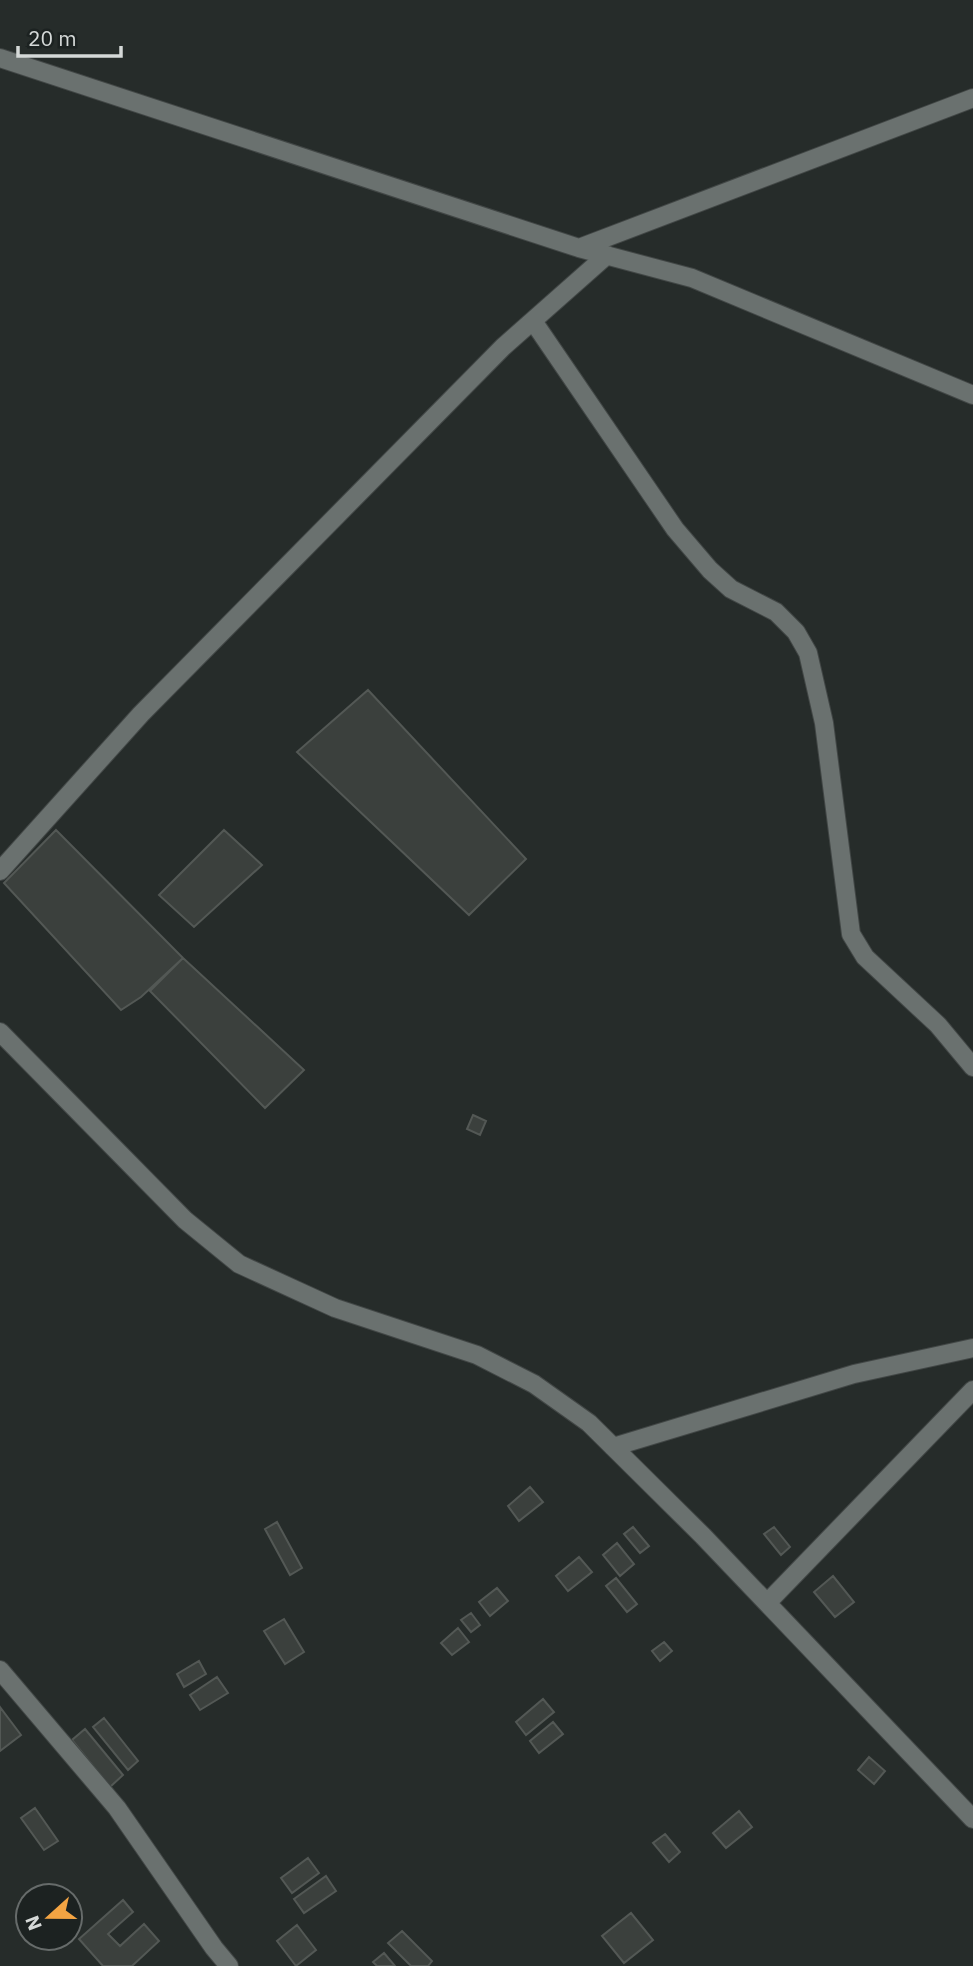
<svg xmlns="http://www.w3.org/2000/svg" width="973" height="1966" font-family="'IBM Plex Sans',sans-serif">
  <style>
    .building { fill: #3b403d; stroke: #535855; stroke-width: 2 }
    .lines { fill: none; stroke-linecap: round; stroke-linejoin: round }
    .street-casing { stroke: #424746; stroke-width: 20 }
    .street { stroke: #6a716f; stroke-width: 18 }
  </style>
  <rect width="100%" height="100%" fill="#262c2a"/>
  <!-- building -->
  <path class="building" d="M368,690L526,859L469,915L297,752Z
    M56,830L183,958L141,997L121,1010L4,883Z
    M224,830L262,865L194,927L159,895Z
    M183,958L304,1070L265,1108L150,991Z
    M473,1115L486,1121L480,1135L467,1129Z
    M530,1487L543,1502L519,1521L508,1506Z
    M277,1522L302,1568L290,1575L265,1529Z
    M633,1527L649,1546L640,1553L624,1534Z
    M774,1527L790,1547L781,1555L764,1534Z
    M617,1543L634,1564L620,1576L603,1555Z
    M579,1557L592,1572L568,1591L556,1576Z
    M833,1576L854,1602L835,1617L814,1592Z
    M616,1578L637,1604L627,1612L606,1586Z
    M497,1588L508,1601L490,1616L479,1602Z
    M471,1613L480,1625L471,1632L461,1620Z
    M284,1619L304,1652L285,1664L264,1631Z
    M458,1628L469,1642L452,1655L441,1643Z
    M664,1642L672,1651L660,1661L652,1651Z
    M199,1661L206,1674L184,1687L177,1674Z
    M217,1677L228,1693L200,1710L190,1695Z
    M543,1699L554,1712L526,1735L516,1722Z
    M0,1707L21,1735L0,1751Z
    M104,1718L138,1761L128,1770L93,1727Z
    M553,1722L563,1734L539,1753L530,1741Z
    M85,1729L123,1775L110,1787L72,1740Z
    M869,1757L885,1771L874,1784L858,1770Z
    M35,1808L58,1841L44,1850L21,1818Z
    M739,1811L752,1827L726,1848L713,1833Z
    M665,1834L680,1852L669,1862L653,1843Z
    M308,1858L319,1873L292,1893L281,1878Z
    M326,1876L336,1891L304,1913L294,1899Z
    M123,1900L133,1912L108,1934L120,1946L144,1924L159,1941L132,1966H103L79,1939Z
    M631,1913L653,1940L624,1963L602,1936Z
    M297,1925L316,1950L296,1966L277,1941Z
    M402,1931L432,1961L428,1966H411L388,1943Z
    M384,1953L395,1966H377L373,1962Z"/>
  <g class="lines">
    <defs>
      <path id="street" d="M0,58L579,248L692,278L973,395
        M579,248L973,98
        M533,321L675,529L710,570L731,589L776,612L796,632L808,653L824,723L851,934L865,957L938,1025L973,1067
        M0,871L141,714L503,347L607,255
        M0,1032L185,1220L239,1264L335,1308L477,1355L534,1384L589,1423L703,1536L973,1819
        M613,1447L854,1374L973,1348
        M767,1603L973,1390
        M0,1670L117,1808L214,1948L229,1966"/>
    </defs>
    <!-- street casing -->
    <use href="#street" class="street-casing"/>
    <!-- street -->
    <use href="#street" class="street"/>
  </g>
  <!-- north arrow -->
  <g transform="translate(49 1917) rotate(249)"><circle r="33" fill="#1c2221" stroke="#666b6a" stroke-width="2"/>
  <path d="M0-5L12 26L0 18L-12 26Z" fill="#f3a443"/>
  <text y="-10" font-size="19" font-weight="bold" text-anchor="middle" fill="#d5d9d8">N</text>
  </g>
  <!-- scale -->
  <path d="M18 46v10h103v-10" fill="none" stroke="#d5d9d8" stroke-width="3.5"/>
  <text x="28" y="46" font-size="21" fill="#d5d9d8" stroke="#1c2221" stroke-width="5" paint-order="stroke">20 m</text>
</svg>
